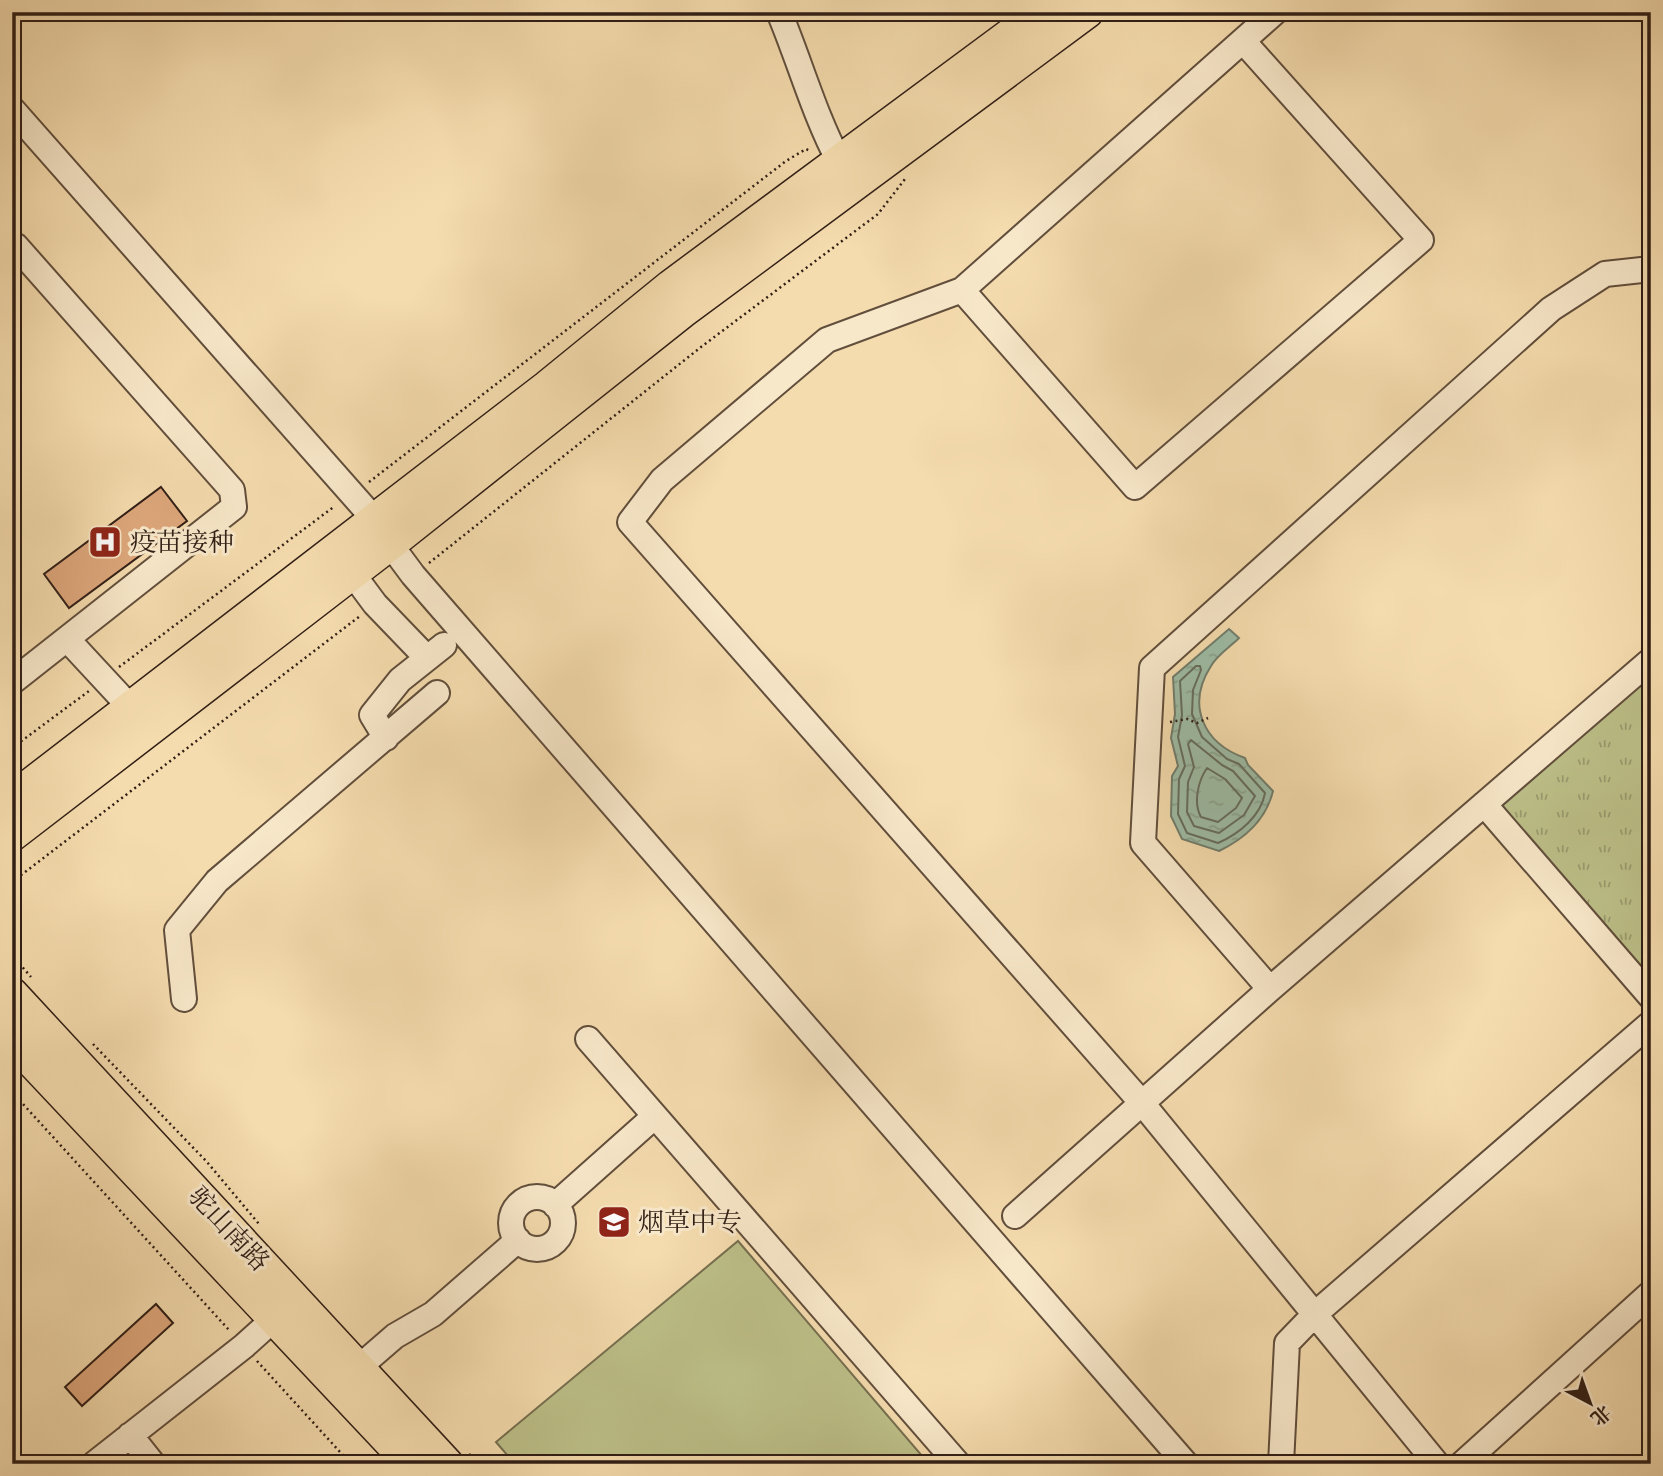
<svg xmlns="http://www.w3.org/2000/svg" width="1663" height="1476" font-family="'IM FELL French Canon','Noto Serif SC',serif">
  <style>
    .grass { fill: #bdc089; stroke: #766f50; stroke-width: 2 }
    .park { fill: url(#park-tufts); stroke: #766f50; stroke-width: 2 }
    .water { fill: url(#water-ripples); stroke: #717d6c; stroke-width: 2 }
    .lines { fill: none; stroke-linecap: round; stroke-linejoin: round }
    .shore { stroke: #666d5e; stroke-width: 2 }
    .building { fill: #dea77c; stroke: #301e16; stroke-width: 2 }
    .minor-casing { stroke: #614e3c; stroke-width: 28 }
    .major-casing { stroke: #301e16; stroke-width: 35 }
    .path { stroke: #301e16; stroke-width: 2.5; stroke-dasharray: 2 3.5; stroke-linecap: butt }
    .minor { stroke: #f8e8ca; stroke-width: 24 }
    .major { stroke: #f5dcae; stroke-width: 32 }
    .labels { text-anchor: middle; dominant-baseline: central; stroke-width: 6; stroke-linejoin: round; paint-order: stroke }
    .poi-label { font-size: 26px; fill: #301e16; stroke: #f8e8ca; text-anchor: start }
    .street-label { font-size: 26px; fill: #301e16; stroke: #f8e8ca }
  </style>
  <defs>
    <pattern id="park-tufts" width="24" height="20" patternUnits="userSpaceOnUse" patternTransform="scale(1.75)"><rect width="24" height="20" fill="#bdc089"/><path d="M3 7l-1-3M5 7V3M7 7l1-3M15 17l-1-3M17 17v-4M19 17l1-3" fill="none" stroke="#9a9b6f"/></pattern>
    <pattern id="water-ripples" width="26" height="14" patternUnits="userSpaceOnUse" patternTransform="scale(1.75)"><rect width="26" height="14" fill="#9dbca5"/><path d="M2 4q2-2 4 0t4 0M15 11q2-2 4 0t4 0" fill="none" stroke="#88a18d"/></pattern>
  </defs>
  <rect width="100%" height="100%" fill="#f5dcae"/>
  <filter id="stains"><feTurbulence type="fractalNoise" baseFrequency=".00286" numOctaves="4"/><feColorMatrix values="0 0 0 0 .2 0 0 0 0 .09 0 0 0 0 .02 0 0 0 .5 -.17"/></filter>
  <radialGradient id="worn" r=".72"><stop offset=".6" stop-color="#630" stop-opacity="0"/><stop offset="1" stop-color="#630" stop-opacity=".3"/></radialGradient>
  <!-- grass -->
  <path class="grass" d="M738,1241L929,1464H515L496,1442Z"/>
  <!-- park -->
  <path class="park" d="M1651,675V981L1497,807Z"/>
  <!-- water -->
  <path class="water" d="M1229,629L1239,638C1230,647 1217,655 1211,666C1186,705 1203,743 1245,758L1248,765L1273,791C1266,820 1246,838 1219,851L1182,839L1171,816L1172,776L1178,766L1171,738L1175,714L1173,677Z"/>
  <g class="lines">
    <!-- shore -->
    <path class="shore" d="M1196,666H1200L1201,670L1193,690L1192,714L1202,737L1227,759L1239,764L1265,793C1261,816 1239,834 1218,843L1187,833L1178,814L1179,779L1185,766L1178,737L1182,715L1180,681Z
      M1191,740L1222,765L1233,771L1255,796L1244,815L1219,833L1194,826L1187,812L1188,782L1194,767L1188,744Z
      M1207,768L1225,779L1242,798L1236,808L1218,822L1201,817C1193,803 1198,781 1207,768Z"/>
  </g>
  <!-- building -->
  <path class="building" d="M161,487L187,521L69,608L44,574Z
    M156,1304L173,1323L82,1406L65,1387Z"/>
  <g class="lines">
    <defs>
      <path id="minor" d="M779,12C800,62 814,114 839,161
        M1275,12L962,290L827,340L662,480L630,522L1142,1103L1437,1464
        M12,109L375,520
        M12,249L16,246L232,490L234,507L12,682
        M962,290L1135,487L1421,240L1243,41
        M390,544L413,575L1186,1464
        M352,573L375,604L426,657
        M67,639L131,708
        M386,738L372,715L400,680L444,645
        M1484,804L1651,997
        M1270,989L1143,843L1152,668L1551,309L1605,274L1651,269
        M184,999L177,930L217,881L437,693
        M588,1039L958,1464
        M511 1223a26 26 0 1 1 52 0a26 26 0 1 1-52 0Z
        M555,1205L655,1116
        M1015,1216L1270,989L1651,660
        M358,1368L395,1336L433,1314L518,1240
        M130,1435L153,1464
        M94,1464L244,1346L286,1308
        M1281,1464L1287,1343L1315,1314L1651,1023
        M1462,1464L1651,1293"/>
      <path id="major" d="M12,799L547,387L671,286L1041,12
        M12,835L390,544L682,312L1087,12
        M12,994L447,1464
        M12,1040L411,1464"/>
    </defs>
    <!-- minor casing -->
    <use href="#minor" class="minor-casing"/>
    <!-- major casing -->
    <use href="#major" class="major-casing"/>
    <!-- path -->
    <path class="path" d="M369,482L786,161L806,149L810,151
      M429,563L701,347L878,214L905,179
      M119,667L335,506
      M1170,722L1187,719L1197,723L1208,718
      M12,748L89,691
      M12,882L360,616
      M12,955L31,977
      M93,1044L207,1162L259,1224
      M12,1092L229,1330
      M257,1361L351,1464
      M469,1454L479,1464"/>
    <!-- minor -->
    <use href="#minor" class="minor"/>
    <!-- major -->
    <use href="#major" class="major"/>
  </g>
  <!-- icons -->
  <defs>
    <symbol id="hospital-square" viewBox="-11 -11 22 22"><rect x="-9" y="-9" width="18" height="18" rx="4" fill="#8f2418" stroke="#f8e8ca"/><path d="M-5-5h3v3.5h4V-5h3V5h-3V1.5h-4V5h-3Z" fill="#fff"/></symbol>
    <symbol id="school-square" viewBox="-11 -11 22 22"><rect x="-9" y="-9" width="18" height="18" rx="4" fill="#8f2418" stroke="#f8e8ca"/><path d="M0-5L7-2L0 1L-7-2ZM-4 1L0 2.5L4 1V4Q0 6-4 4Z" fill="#fff"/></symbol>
  </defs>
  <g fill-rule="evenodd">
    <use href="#hospital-square" x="86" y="523" width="38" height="38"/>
    <use href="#school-square" x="595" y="1203" width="38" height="38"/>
  </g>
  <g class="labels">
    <!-- poi labels -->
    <g class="poi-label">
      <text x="130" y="542">疫苗接种</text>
      <text x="638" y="1222">烟草中专</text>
    </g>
    <!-- street labels -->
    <g class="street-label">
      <text transform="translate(229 1229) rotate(47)">驼山南路</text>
    </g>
  </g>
  <!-- margin -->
  <rect width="1663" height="1476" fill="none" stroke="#f5dcae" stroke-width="42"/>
  <rect x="14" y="14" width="1635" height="1448" fill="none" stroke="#301e16" stroke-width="3.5"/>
  <rect x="21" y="21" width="1621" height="1434" fill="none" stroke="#301e16" stroke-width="2"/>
  <!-- north arrow -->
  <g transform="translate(1590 1403) rotate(139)" stroke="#f8e8ca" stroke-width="5" paint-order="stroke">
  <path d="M0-5L12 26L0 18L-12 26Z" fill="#301e16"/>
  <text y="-10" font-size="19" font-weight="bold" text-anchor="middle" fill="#301e16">北</text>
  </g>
  <rect width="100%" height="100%" filter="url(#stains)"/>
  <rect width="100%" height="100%" fill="url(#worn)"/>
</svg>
